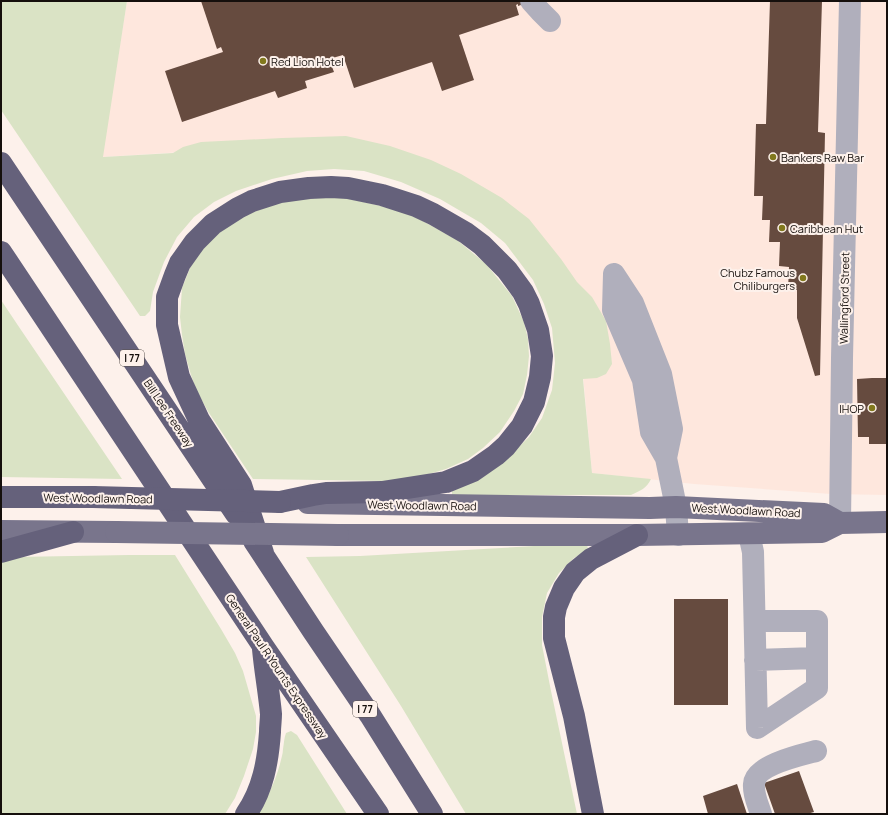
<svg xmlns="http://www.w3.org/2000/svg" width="888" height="815" font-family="Manrope,sans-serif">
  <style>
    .built { fill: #fee7dd }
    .green { fill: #dae3c5 }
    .building { fill: #664b3f }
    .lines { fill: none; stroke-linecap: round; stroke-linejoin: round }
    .minor { stroke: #b0afbc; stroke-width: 22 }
    .major { stroke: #79758c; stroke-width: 22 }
    .highway { stroke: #65617b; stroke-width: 22 }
    .major-bridge { stroke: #79758c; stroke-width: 22 }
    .highway-bridge { stroke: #65617b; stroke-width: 22 }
    .poi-dot { fill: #81781d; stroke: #fdf1eb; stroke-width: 1.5 }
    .labels { text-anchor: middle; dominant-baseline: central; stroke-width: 4; stroke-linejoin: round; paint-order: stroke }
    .shield { fill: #fdf1eb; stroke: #5b534f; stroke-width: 1 }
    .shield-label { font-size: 10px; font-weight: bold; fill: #150f0c }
    .poi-label { font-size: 11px; fill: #150f0c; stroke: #fdf1eb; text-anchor: start }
    .street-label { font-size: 11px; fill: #150f0c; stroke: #fdf1eb }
  </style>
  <rect width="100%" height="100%" fill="#fdf1eb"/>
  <!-- built -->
  <path class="built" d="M127,1H887V495L831,494L694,484L592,473L580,342L523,220L297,145L102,157Z"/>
  <!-- green -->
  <path class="green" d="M1,1H127L103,157L173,153L183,147L201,142L282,138L346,136L390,146L431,160L461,174L502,198L529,219L561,259L577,282L592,297L606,321L610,344L612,364L606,374L597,378L583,379L592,473L651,479C647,488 640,491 631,495H452V488L506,459L529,437L542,418L552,390L555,363L552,328L544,304L533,280L505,243L481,223L440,199L401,182L364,171L334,169L307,171L272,179L236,191L214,202L194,217L177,237L164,262L153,292L150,311L145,316H140L1,110Z
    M341,197L399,210L421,220L457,240L486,264L512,296L524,322L528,339L529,356L527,375L523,394L514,411L500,432L483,448L468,459L446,469L422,476L386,481L253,479L209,413L197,392L191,375L185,354L182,335L180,317L182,288L192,263L213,236L236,219L271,205L302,198Z
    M1,300L17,324L122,479L1,477Z
    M587,543L588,550L574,558L559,573L547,593L542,617V645L551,691L577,814H466L401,706L306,557L360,556Z
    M129,555H175L221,629L235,653L243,671L256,716V732L253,749L244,776L235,798L225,814H1V559L15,557Z
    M291,731L297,735L347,814H257C267,799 275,782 280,764C281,759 283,754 283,749C284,743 284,738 286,733Z"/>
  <!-- building -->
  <path class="building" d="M201,1H532L518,6V4L516,5L519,15L459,35L474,80L442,91L432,62L354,88L343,55L329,59L334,72L305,81L307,88L278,98L275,91L182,122L165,71L223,52L221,47L217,49Z
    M770,1H822L818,132L825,133L820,375L815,376L797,318V290H788L789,267L779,266L780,242H769L770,220H762L763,196H754L756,124H766Z
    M872,378H887V444H869V437H858L857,379Z
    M674,599H728V705H674Z
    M799,771L814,812L807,814H775L764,783Z
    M737,784L747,814H708L703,796Z"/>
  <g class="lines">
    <!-- minor -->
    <path class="minor" d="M531,1L540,11L550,21
      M614,274L613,310L643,380L651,432L666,458L676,507L678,535
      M614,274L633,303L661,374L672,429L666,458
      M840,523L842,358L850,1
      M749,534L753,552L757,728L817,688V621H755
      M755,660L817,658
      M761,814C758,804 753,795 754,784C755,765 801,755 816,751"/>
    <!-- major -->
    <path class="major" d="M308,503L650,508L676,507L824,514L840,523
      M1,531L116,532
      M338,535H637L822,532L840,523L887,522"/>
    <!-- highway -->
    <path class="highway" d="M1,163L236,514
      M1,252L263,646L378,814
      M1,497H93
      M254,541L313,631L370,715L432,814
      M1,552L73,532
      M263,553L241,485L199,420L179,377L167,325V297L175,275L180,263L195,242L213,224L238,208L252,201L280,192L309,188L331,187L348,188L382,195L416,206L433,214L466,233L482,245L507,270L523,292L529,304L538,330L542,356L540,377L534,402L522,426L506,446L496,455L473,471L446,482L382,492L326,493L313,495L280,502
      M246,814C263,790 268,761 270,732C270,726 271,720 271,714C269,692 265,671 263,649
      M593,814L574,716L554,638V617L556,607L564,588L575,572L591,559L637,535"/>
    <!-- major-bridge -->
    <path class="major-bridge" d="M116,532L338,535"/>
    <!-- highway-bridge -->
    <path class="highway-bridge" d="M93,497L280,502"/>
  </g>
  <!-- markers -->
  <g class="poi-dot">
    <circle cx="263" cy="61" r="4"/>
    <circle cx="773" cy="157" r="4"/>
    <circle cx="782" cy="228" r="4"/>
    <circle cx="803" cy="278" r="4"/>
    <circle cx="872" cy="408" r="4"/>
  </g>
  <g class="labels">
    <!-- shield labels -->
    <g class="shield">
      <rect x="120" y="350" width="24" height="16" rx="3"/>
      <rect x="353" y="701" width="24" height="16" rx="3"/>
    </g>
    <g class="shield-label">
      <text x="132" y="358">I 77</text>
      <text x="365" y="709">I 77</text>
    </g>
    <!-- poi labels -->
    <g class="poi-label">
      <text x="271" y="61">Red Lion Hotel</text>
      <text x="781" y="157">Bankers Raw Bar</text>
      <text x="790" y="228">Caribbean Hut</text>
      <text x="795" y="272" text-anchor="end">Chubz Famous<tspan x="795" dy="13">Chiliburgers</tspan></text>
      <text x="864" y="408" text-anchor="end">IHOP</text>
    </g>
    <!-- street labels -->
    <g class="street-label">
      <text transform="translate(844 298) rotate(-89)">Wallingford Street</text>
      <text transform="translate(169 413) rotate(56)">Bill Lee Freeway</text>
      <text transform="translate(98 498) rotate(1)">West Woodlawn Road</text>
      <text transform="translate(422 505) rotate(1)">West Woodlawn Road</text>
      <text transform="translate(746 510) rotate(3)">West Woodlawn Road</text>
      <text transform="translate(277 666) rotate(56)">General Paul R Younts Expressway</text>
    </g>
  </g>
  <!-- border -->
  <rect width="888" height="815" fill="none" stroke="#150f0c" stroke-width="4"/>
</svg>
